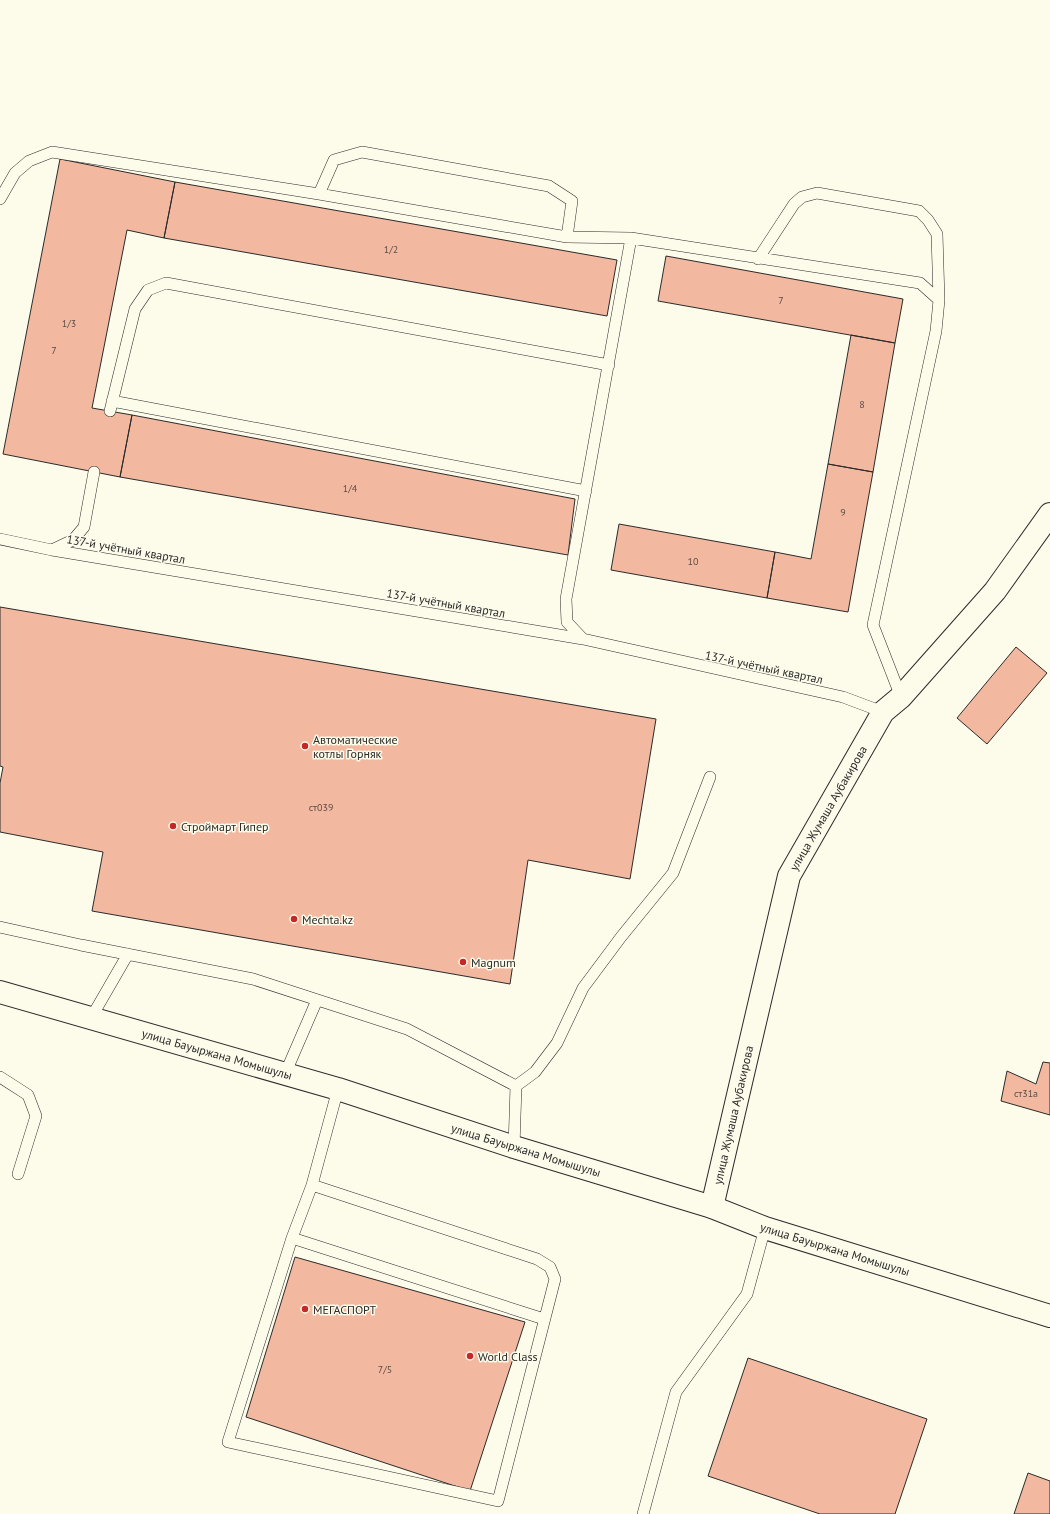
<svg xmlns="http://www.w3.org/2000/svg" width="1050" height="1514" font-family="'PT Sans',sans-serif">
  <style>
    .building { fill: #f2b8a0; stroke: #2b2b2b }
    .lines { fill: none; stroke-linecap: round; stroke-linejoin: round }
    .lane-casing { stroke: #2b2b2b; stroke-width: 12 }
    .street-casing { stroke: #2b2b2b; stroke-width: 24 }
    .primary-casing { stroke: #2b2b2b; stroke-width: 24 }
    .lane { stroke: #fdfbea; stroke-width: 11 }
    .street { stroke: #fdfbea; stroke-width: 22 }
    .primary { stroke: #fdfbea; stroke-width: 22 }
    .poi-dot { fill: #c62828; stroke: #fdfbea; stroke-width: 1.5 }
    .labels { text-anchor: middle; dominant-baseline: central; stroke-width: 3; stroke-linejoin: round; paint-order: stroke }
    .number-label { font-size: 10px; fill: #5d4e48 }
    .street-label { font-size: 12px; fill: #2b2b2b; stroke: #fdfbea }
    .poi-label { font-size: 12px; fill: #2b2b2b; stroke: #fdfbea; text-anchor: start }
  </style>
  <rect width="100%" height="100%" fill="#fdfbea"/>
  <!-- building -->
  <path class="building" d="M60,159L175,182L164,238L127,230L92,408L132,415L120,477L3,454Z
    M175,182L617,260L607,316L164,238Z
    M666,256L903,299L895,343L658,301Z
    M851,335L895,343L873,472L828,464Z
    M132,415L575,499L568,555L120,477Z
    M828,464L873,472L848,612L767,598L775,552L811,559Z
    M619,524L775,552L767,598L611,570Z
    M0,607L656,719L630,879L528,860L510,984L92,911L103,852L0,832V783L3,767L0,766Z
    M1016,647L1047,673L987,744L957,718Z
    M1043,1062L1050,1063V1115L1001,1101L1007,1071L1036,1084Z
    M295,1257L525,1322L470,1491L246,1417Z
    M748,1358L927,1419L895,1514H820L708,1476Z
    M1028,1473L1050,1481V1514H1014Z"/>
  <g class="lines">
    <defs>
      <path id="lane" d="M319,194L334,160L362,152L549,186L572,201L567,237
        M0,199L15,173L29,161L52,152L319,194L567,237L631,238L920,283L939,300L936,331L873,625L901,697
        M758,259L794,204L802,197L817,193L919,211L928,220L937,234L939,300
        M112,401L586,491
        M110,411L135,309L148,290L166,283L609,365
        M0,539L52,550L583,639L843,697L883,712
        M52,550L73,540L84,527L94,472
        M583,639L567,622L566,599L631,238
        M0,927L81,945L253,979L407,1029L516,1086L514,1147
        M91,1018L128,954
        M285,1074L317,1000
        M0,1077L28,1095L36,1116L18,1174
        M516,1086L535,1072L557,1043L583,988L621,937L673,873L710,777
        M312,1185L537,1259L550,1267L555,1279L498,1501L228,1442L292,1238L312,1185L338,1089
        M292,1238L544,1319
        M643,1514L676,1392L747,1294L765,1228"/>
      <path id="street" d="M712,1207L789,876L883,712L901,697L995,591L1050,514"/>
      <path id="primary" d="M0,992L338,1089L514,1147L712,1207L765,1228L1050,1316"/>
    </defs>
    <!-- lane casing -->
    <use href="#lane" class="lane-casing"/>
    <!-- street casing -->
    <use href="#street" class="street-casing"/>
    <!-- primary casing -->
    <use href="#primary" class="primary-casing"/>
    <!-- lane -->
    <use href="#lane" class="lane"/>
    <!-- street -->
    <use href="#street" class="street"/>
    <!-- primary -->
    <use href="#primary" class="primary"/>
  </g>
  <!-- markers -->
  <g class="poi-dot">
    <circle cx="305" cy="746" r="4"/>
    <circle cx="173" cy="826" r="4"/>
    <circle cx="294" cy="919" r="4"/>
    <circle cx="463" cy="962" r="4"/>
    <circle cx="305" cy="1309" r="4"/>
    <circle cx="470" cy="1356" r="4"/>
  </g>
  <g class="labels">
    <!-- number labels -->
    <g class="number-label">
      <text x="391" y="249">1/2</text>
      <text x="781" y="300">7</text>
      <text x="69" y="323">1/3</text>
      <text x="54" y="350">7</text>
      <text x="862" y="404">8</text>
      <text x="350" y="488">1/4</text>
      <text x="843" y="512">9</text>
      <text x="693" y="561">10</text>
      <text x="321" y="807">ст039</text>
      <text x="1026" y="1093">ст31а</text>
      <text x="385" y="1369">7/5</text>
    </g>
    <!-- street labels -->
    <g class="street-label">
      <text transform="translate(126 549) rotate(10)">137-й учётный квартал</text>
      <text transform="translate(446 603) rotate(10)">137-й учётный квартал</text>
      <text transform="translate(764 667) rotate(12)">137-й учётный квартал</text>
      <text transform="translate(828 808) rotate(-60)">улица Жумаша Аубакирова</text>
      <text transform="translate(217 1054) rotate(16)">улица Бауыржана Момышулы</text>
      <text transform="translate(733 1115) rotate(-77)">улица Жумаша Аубакирова</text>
      <text transform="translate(526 1150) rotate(17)">улица Бауыржана Момышулы</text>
      <text transform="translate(835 1249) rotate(17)">улица Бауыржана Момышулы</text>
    </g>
    <!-- poi labels -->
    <g class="poi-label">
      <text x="313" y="739">Автоматические<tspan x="313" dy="14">котлы Горняк</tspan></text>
      <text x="181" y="826">Строймарт Гипер</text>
      <text x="302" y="919">Mechta.kz</text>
      <text x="471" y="962">Magnum</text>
      <text x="313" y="1309">МЕГАСПОРТ</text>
      <text x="478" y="1356">World Class</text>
    </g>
  </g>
</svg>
